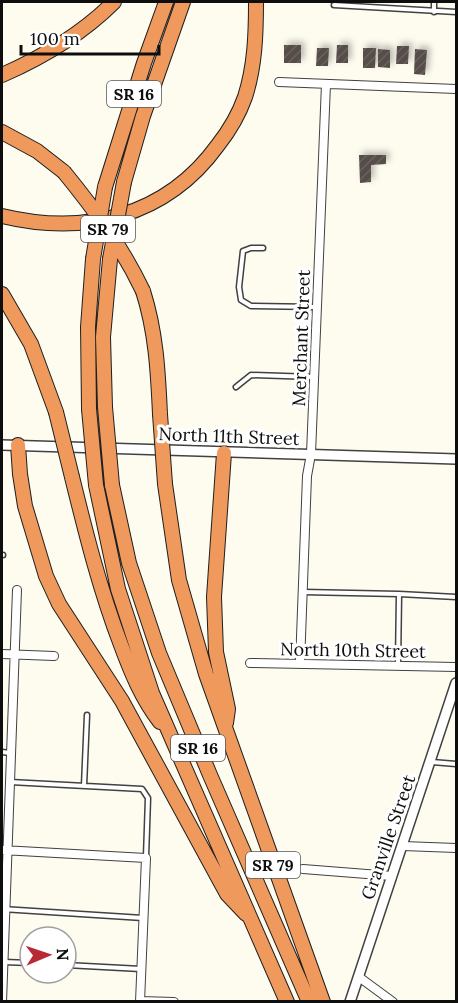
<svg xmlns="http://www.w3.org/2000/svg" width="458" height="1003" font-family="Lora,serif">
  <style>
    .building { fill: url(#building-hatch); filter: url(#shadow) }
    .lines { fill: none; stroke-linecap: round; stroke-linejoin: round }
    .service-casing { stroke: #414141; stroke-width: 7 }
    .minor-casing { stroke: #414141; stroke-width: 10 }
    .tertiary-casing { stroke: #414141; stroke-width: 12 }
    .motorway-casing { stroke: #1f1f1f; stroke-width: 16 }
    .service { stroke: #fff; stroke-width: 4 }
    .minor { stroke: #fff; stroke-width: 8 }
    .tertiary { stroke: #fff; stroke-width: 9 }
    .motorway { stroke: #ef995c; stroke-width: 14 }
    .motorway-bridge-casing { stroke: #1f1f1f; stroke-width: 16; stroke-linecap: butt }
    .motorway-bridge { stroke: #ef995c; stroke-width: 14 }
    .labels { text-anchor: middle; dominant-baseline: central; stroke-width: 6; stroke-linejoin: round; paint-order: stroke }
    .shield { fill: #fff; stroke: #565656; stroke-width: 1.5 }
    .shield-label { font-size: 16px; font-weight: bold; fill: #0e0e0e }
    .street-label { font-size: 18px; fill: #0e0e0e; stroke: #fff }
  </style>
  <defs>
    <pattern id="building-hatch" width="6" height="6" patternUnits="userSpaceOnUse" patternTransform="scale(1.5)"><rect width="6" height="6" fill="#564e4a"/><path d="M-1 1l2-2M0 6l6-6M5 7l2-2" fill="none" stroke="#696360"/></pattern>
    <filter id="shadow"><feDropShadow dx="3.5" dy="-3.5" stdDeviation="3" flood-color="#0004"/></filter>
  </defs>
  <rect width="100%" height="100%" fill="#fefbef"/>
  <!-- building -->
  <path class="building" d="M284,45H301V63H284Z
    M337,45H348V63H336Z
    M397,46H409L408,64H396Z
    M317,48H329L328,66H316Z
    M363,48H376L375,68H363Z
    M378,49L390,50V68L378,67Z
    M415,49L427,50L425,75L414,74Z
    M359,155H386V164L371,165V182L360,183Z"/>
  <g class="lines">
    <defs>
      <path id="service" d="M334,5L456,12
        M434,12V2
        M263,248H251L243,251L239,287L241,300L251,306L316,307
        M236,387L251,375L314,377
        M2,555H3
        M303,592L399,594L398,665
        M399,594L456,597
        M2,752L10,753
        M432,762L456,764
        M10,782L142,789L148,798L146,857
        M84,786L87,715
        M2,909L143,918
        M4,962L30,963
        M66,965L141,969"/>
      <path id="minor" d="M279,82L456,89
        M2,654L54,656
        M250,663L456,667
        M300,664L307,476L311,454L326,84
        M403,846L456,848
        M2,850L146,858L140,1002
        M303,869L392,876
        M359,977L393,1002
        M140,1001L174,1002
        M2,1002L17,590"/>
      <path id="tertiary" d="M2,445L456,459
        M350,1002L456,683"/>
      <path id="motorway" d="M2,75C43,57 82,34 114,2
        M2,132L37,151L64,172
        M124,182L143,116L183,2
        M105,187L144,63L166,2
        M2,216C85,236 166,217 218,145C229,131 239,114 245,97C255,66 256,34 256,2
        M143,291C156,332 158,371 160,414
        M2,294L31,344L56,412
        M105,407L103,337L110,259
        M89,409L88,327L93,259
        M18,445L20,474L25,506L46,576L59,604L122,701L227,894L246,914
        M224,453L214,597L216,652L228,709L226,723
        M72,477C86,534 100,590 121,645C131,672 142,699 160,722
        M165,484L179,580L206,674L323,1002
        M96,485L118,589L152,693L287,1002
        M112,485L129,563L159,653L210,775L309,1002"/>
    </defs>
    <!-- service casing -->
    <use href="#service" class="service-casing"/>
    <!-- minor casing -->
    <use href="#minor" class="minor-casing"/>
    <!-- tertiary casing -->
    <use href="#tertiary" class="tertiary-casing"/>
    <!-- motorway casing -->
    <use href="#motorway" class="motorway-casing"/>
    <!-- service -->
    <use href="#service" class="service"/>
    <!-- minor -->
    <use href="#minor" class="minor"/>
    <!-- tertiary -->
    <use href="#tertiary" class="tertiary"/>
    <!-- motorway -->
    <use href="#motorway" class="motorway"/>
    <defs>
      <path id="motorway-bridge" d="M64,172C95,210 122,247 143,291
        M93,259L105,187
        M110,259L124,182
        M105,407L112,485
        M89,409L96,485
        M56,412L72,477
        M160,414L165,484"/>
    </defs>
    <!-- motorway-bridge casing -->
    <use href="#motorway-bridge" class="motorway-bridge-casing"/>
    <!-- motorway-bridge -->
    <use href="#motorway-bridge" class="motorway-bridge"/>
  </g>
  <g class="labels">
    <!-- shield labels -->
    <g class="shield">
      <rect x="107" y="81" width="54" height="26" rx="4.5"/>
      <rect x="81" y="216" width="54" height="26" rx="4.5"/>
      <rect x="171" y="735" width="54" height="26" rx="4.5"/>
      <rect x="246" y="852" width="54" height="26" rx="4.5"/>
    </g>
    <g class="shield-label">
      <text x="134" y="94">SR 16</text>
      <text x="108" y="229">SR 79</text>
      <text x="198" y="748">SR 16</text>
      <text x="273" y="865">SR 79</text>
    </g>
    <!-- street labels -->
    <g class="street-label">
      <text transform="translate(301 338) rotate(-88)">Merchant Street</text>
      <text transform="translate(229 436) rotate(2)">North 11th Street</text>
      <text transform="translate(353 650) rotate(1)">North 10th Street</text>
      <text transform="translate(388 837) rotate(-71)">Granville Street</text>
    </g>
  </g>
  <!-- border -->
  <rect width="458" height="1003" fill="none" stroke="#0e0e0e" stroke-width="6"/>
  <!-- north arrow -->
  <g transform="translate(48 955) rotate(88)"><circle r="28" fill="#ffffff" stroke="#9f9f9f" stroke-width="1.5"/>
  <path d="M0-4.5L10 22L0 15L-10 22Z" fill="#b92a37"/>
  <text y="-9" font-size="16" font-weight="bold" text-anchor="middle" fill="#0e0e0e">N</text>
  </g>
  <!-- scale -->
  <path d="M21 45v9h138v-9" fill="none" stroke="#0e0e0e" stroke-width="3"/>
  <text x="30" y="45" font-size="18" fill="#0e0e0e" stroke="#ffffff" stroke-width="4.5" paint-order="stroke">100 m</text>
</svg>
